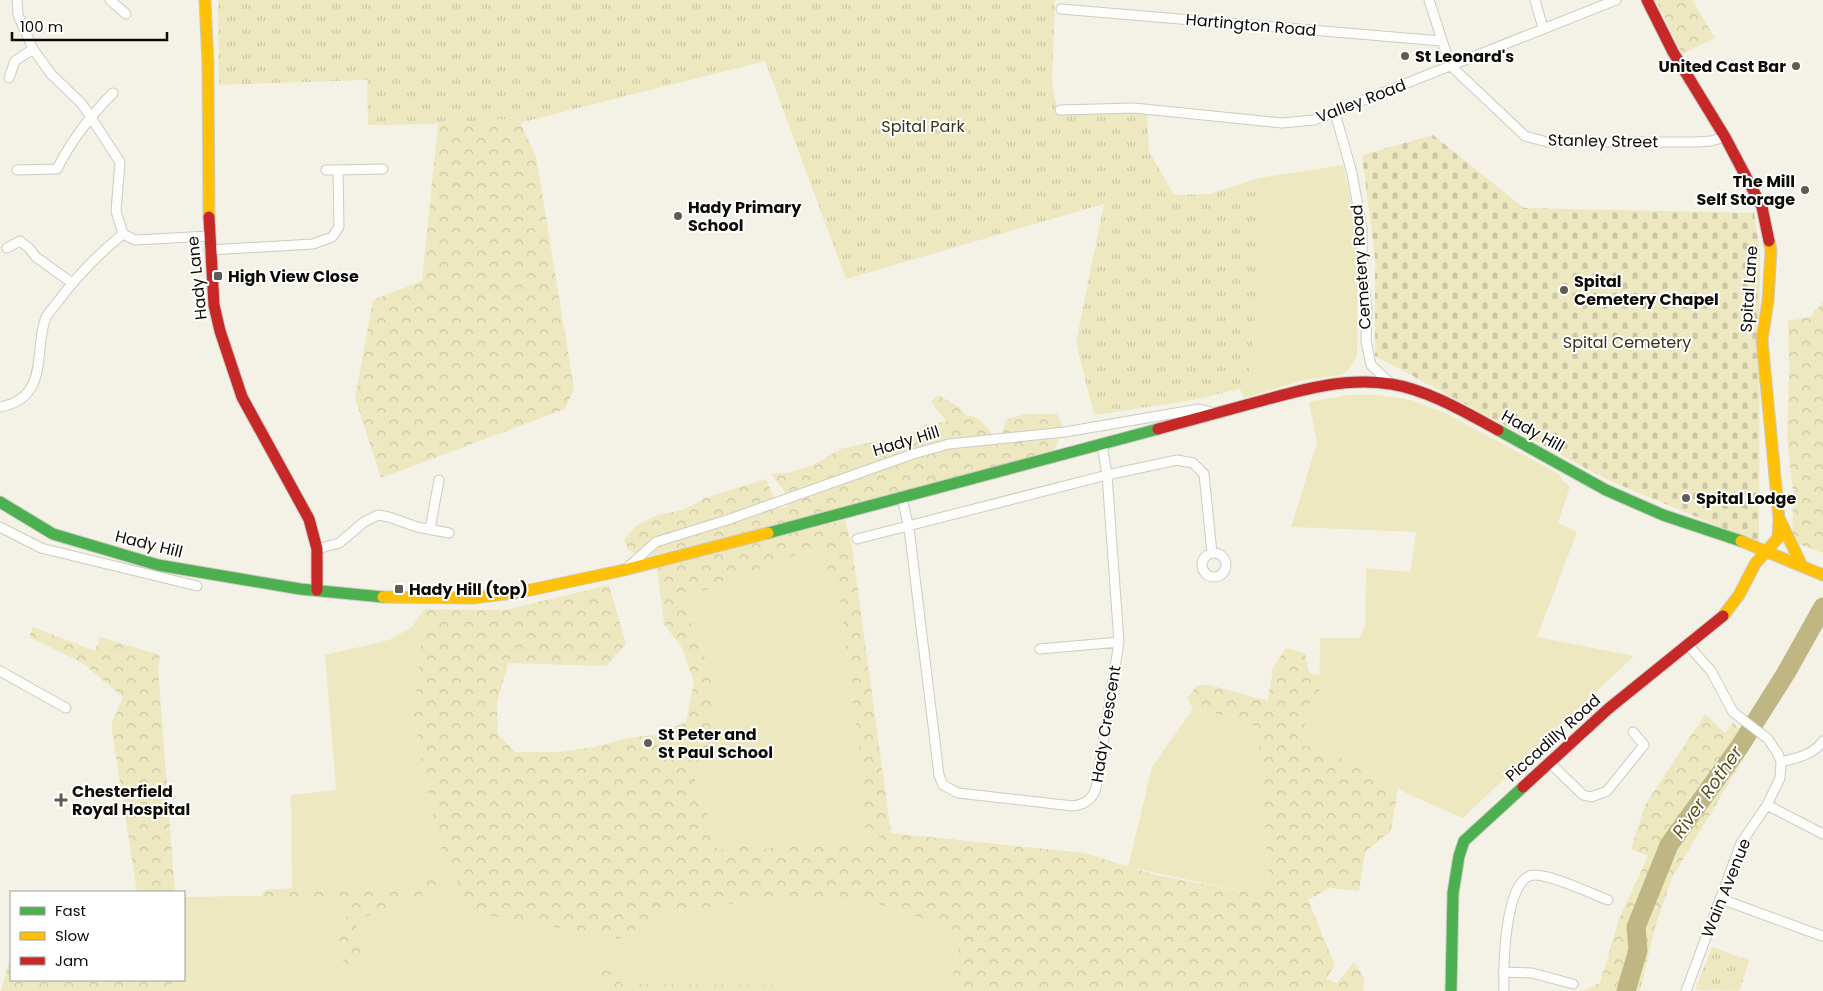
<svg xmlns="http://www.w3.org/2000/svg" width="1823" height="991" font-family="Poppins,sans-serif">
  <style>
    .green { fill: #eee8c1 }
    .forest { fill: url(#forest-crowns); fill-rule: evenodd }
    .cemetery { fill: url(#cemetery-stones) }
    .park { fill: url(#park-tufts) }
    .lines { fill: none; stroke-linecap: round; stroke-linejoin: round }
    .river { stroke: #bfb683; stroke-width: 19 }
    .street-casing { stroke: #cdccc2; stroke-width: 11 }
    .fast-casing { stroke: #cdccc2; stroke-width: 13 }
    .slow-casing { stroke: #cdccc2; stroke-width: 13 }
    .jam-casing { stroke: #cdccc2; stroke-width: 13 }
    .street { stroke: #fdfdfb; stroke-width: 9 }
    .fast { stroke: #4caf50; stroke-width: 11 }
    .slow { stroke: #ffc107; stroke-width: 11 }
    .jam { stroke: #c62828; stroke-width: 11 }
    .poi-dot { fill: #5e5c54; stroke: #fff; stroke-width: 2 }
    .labels { text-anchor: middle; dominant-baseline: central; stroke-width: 4; stroke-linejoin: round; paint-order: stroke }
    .street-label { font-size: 16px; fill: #0d0b05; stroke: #fff }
    .poi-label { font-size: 16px; font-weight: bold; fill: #0d0b05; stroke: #fff; text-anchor: start }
    .park-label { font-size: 16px; fill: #383314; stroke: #fff }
    .water-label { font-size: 18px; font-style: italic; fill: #59501c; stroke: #fff }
  </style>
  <defs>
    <pattern id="forest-crowns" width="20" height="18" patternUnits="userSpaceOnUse" patternTransform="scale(1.25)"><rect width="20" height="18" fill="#eee8c1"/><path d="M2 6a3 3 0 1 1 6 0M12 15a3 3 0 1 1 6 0" fill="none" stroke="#cbc6a4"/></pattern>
    <pattern id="cemetery-stones" width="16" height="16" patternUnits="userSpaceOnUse" patternTransform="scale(1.25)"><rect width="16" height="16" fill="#eee8c1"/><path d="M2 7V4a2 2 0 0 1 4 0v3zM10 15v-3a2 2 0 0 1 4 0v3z" fill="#cbc6a4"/></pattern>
    <pattern id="park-tufts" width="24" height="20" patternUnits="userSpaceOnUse" patternTransform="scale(1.25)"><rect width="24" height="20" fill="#eee8c1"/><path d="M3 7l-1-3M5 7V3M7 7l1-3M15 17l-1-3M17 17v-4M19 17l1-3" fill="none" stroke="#cbc6a4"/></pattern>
  </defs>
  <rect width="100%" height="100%" fill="#f4f2e6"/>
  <!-- green -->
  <path class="green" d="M1343,165L1358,229L1357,356L1349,369L1342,375L1304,380L1244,398L1240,389L1248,387L1261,254L1259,178Z
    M1348,395H1378L1411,400L1443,412L1559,474L1563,481L1570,486L1558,523L1577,532L1537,637L1634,656L1463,818C1442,808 1419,800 1399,789C1367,772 1339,754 1303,745L1307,703L1319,706L1320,638H1359L1365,625L1366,568L1410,572L1416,532L1291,527L1317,443L1309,402Z
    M820,550L840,600L861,768L862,826L882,838L867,844L858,840L760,849L741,844L718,852C715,828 706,808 694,788C696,768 705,754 717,739L703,651L689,617V596L806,551Z
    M424,609L414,715L423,770L444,863L457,881L469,912L618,939L664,913L768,899L872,902L962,932L949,991H158L179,980H184V897L292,895L291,795L336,790L325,655L389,640L412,627Z
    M1193,709L1231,717L1255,727L1264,778L1263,812L1269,879L1256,894L1128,867L1152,767Z"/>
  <!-- forest -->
  <path class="forest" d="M1656,0H1692L1715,38L1682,54Z
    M518,118L536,156L574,389L565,409L381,478L355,398L373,300L422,281L438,124Z
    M1823,302V553L1792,542L1793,492L1787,437L1789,369L1788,321L1810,317Z
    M938,395L959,407L967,416C985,417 991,433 999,447L1006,419L1027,414H1057L1063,426L1056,447L1046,458L641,558L629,550L624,540L637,525L655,516L685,509L705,498L766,479L778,508L788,507L784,491L771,474L787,473L813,465L843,448L883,440L894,443L927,424L947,422L931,402Z
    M845,520L852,547L891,833L1084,853L1152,874L1256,894L1269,879L1263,812L1264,778L1255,727L1231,717L1193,709L1187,698L1198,685H1210L1268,701L1273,668L1286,648L1305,653L1309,673L1320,675L1319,706L1307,703L1303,745C1338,754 1368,770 1398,789L1391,831L1365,852L1359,891L1329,888L1308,900L1335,965L1326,979L1337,983L1354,962L1364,977L1363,991H949L962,932L872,902L768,899L664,913L618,939L469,912L457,881L444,863L423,770L414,715L424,609L505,610L609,585L626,644L606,666L508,663L497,703L498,734L515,752H560L594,747L628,738L655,735L686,722L694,682L682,648L664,624L657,567ZM820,550L840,600L861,768L862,826L881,838L867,844L858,840L760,849L741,844L718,851C715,828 706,808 694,788C696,768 705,755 717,739L712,682L703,651L689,617V596L806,551Z
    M33,627L95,651L100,637L160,655L158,668L175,892H137L112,732V723L123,697L81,662L29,637Z
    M1705,714L1725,733L1733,723L1754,741L1672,878L1656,924L1640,991H1582L1600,983L1619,919L1648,856L1631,849L1645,805Z
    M431,877L442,881L435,895L413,896L406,900L393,895L390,897L392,905L386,913C374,914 363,914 356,925L362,949L356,958L351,980H345C342,971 343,966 343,957C343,952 338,948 337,943C335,932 341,921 349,915L341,911V903L324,902L319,899L303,903C295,894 289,899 280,904L277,899L269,903L263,901L262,892C270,887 281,891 291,887L301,893L310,889L365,893L371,886L409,887L417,880Z
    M9,962H11V980H179L158,991H1Z
    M606,966L618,975L621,984L935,987L945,991H604L605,988L599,984V972Z"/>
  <!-- cemetery -->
  <path class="cemetery" d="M1433,135L1524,208L1754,213L1760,252L1759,543L1608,480L1375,356V258L1362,155Z"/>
  <!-- park -->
  <path class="park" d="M218,0H1055L1052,84L1058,114L1147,113L1149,151L1174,195L1209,194L1259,178L1261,254L1248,387L1187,401L1094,415L1076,342L1104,204L846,279L765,61L519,123L518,118L438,124L368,125L367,80L219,85Z
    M1712,947L1749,960L1740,991L1695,990Z"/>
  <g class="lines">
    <!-- river -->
    <path class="river" d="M1626,991L1638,950L1636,927L1669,845L1740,746L1786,673L1823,607"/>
    <defs>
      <path id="street" d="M17,0L18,15L33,49
        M110,0L126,14
        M1429,0L1450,65L1525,136L1547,142H1695L1711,141L1725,137
        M1535,0L1543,28
        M1061,9L1441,41
        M9,78L15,61L33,49L51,74L82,104L120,162L116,211L123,234L135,240L209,236
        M1060,110L1134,108L1282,123L1314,120L1616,0
        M1335,113L1352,173L1362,229V272L1367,307L1366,341L1371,365L1390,383
        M17,170L57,169C72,139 90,116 113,93
        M326,170H338
        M7,248L20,241L29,248L36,257L72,283
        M209,250L313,244L332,237L339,227L338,170L383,169
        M0,407C49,398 34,353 45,320C47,314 53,308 56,304C76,277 97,255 123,234
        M902,498L909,528L939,775L943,785L958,793L1073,806C1085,804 1092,800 1096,788L1119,642L1107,475L1102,445
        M0,527L41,548L197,586
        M430,529L439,480
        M857,539L1107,475L1177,460L1193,463L1204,474L1212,553
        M317,549L339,543L364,522L378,515L389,517L417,527L449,533
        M1202 565a12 12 0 1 1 24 0a12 12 0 1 1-24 0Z
        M628,567L656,542L727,520L913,454L949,444L1065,432L1199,409L1211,412
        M1040,649L1119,642
        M0,671L66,708
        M1781,762C1797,758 1813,755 1823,741
        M1550,763L1583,795L1591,797L1607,791L1644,745L1633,732
        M1767,805L1823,834
        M1721,899L1822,936
        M1503,972L1532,973L1573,984
        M1504,991C1503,970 1504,874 1535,875C1552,875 1590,893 1608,900
        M1686,991L1741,843L1767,805L1780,778L1781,762L1778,754L1768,739L1733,712L1711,671L1688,645"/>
      <path id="fast" d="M1498,430L1606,490L1663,515L1741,541
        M0,502L53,534L158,565L300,589L383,597
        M768,533L1158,429
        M1451,991L1453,893L1459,856L1464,841L1523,787"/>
      <path id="slow" d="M205,0L208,64L209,217
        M1780,520L1802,566
        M1741,541L1823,575
        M383,597L473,598L521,592L624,570L768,533
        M1723,616L1739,595L1755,564L1778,538L1779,519L1762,340L1768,301L1771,250L1769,241"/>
      <path id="jam" d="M1647,0L1673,52L1725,137L1762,207L1769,241
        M209,217L214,305L220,331L242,397L309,519L317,549V590
        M1158,429C1191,420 1224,411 1257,402C1301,390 1344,377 1391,384C1428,390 1465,412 1498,430
        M1523,787L1608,709L1723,616"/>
    </defs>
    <!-- street casing -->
    <use href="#street" class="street-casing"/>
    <!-- fast casing -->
    <use href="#fast" class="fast-casing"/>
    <!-- slow casing -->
    <use href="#slow" class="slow-casing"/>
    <!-- jam casing -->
    <use href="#jam" class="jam-casing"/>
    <!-- street -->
    <use href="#street" class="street"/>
    <!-- fast -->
    <use href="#fast" class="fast"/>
    <!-- slow -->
    <use href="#slow" class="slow"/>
    <!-- jam -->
    <use href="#jam" class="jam"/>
  </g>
  <!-- markers -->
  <g class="poi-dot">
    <circle cx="1405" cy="56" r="5"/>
    <circle cx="1796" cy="66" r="5"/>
    <circle cx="1805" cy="190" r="5"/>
    <circle cx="678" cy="216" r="5"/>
    <rect x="213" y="271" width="10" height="10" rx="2.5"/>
    <circle cx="1564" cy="290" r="5"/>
    <circle cx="1686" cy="498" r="5"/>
    <rect x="394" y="584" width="10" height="10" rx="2.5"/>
    <circle cx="648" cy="743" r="5"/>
    <path d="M58.5 792.5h5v5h5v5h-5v5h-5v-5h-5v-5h5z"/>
  </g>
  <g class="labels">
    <!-- street labels -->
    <g class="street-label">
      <text transform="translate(1251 25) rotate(5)">Hartington Road</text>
      <text transform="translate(1361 101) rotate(-21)">Valley Road</text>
      <text transform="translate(1603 141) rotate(1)">Stanley Street</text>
      <text transform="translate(1361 267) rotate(-94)">Cemetery Road</text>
      <text transform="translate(197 278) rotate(-96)">Hady Lane</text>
      <text transform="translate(1749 289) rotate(-86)">Spital Lane</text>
      <text transform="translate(1533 431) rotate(29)">Hady Hill</text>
      <text transform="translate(906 441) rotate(-17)">Hady Hill</text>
      <text transform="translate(149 544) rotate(14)">Hady Hill</text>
      <text transform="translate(1106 724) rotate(-81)">Hady Crescent</text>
      <text transform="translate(1553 738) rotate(-42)">Piccadilly Road</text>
      <text transform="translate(1726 888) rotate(-68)">Wain Avenue</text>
    </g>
    <!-- poi labels -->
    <g class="poi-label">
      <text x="1415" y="56">St Leonard's</text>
      <text x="1786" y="66" text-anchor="end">United Cast Bar</text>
      <text x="1795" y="181" text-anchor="end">The Mill<tspan x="1795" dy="18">Self Storage</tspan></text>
      <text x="688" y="207">Hady Primary<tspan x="688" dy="18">School</tspan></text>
      <text x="228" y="276">High View Close</text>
      <text x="1574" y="281">Spital<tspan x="1574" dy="18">Cemetery Chapel</tspan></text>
      <text x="1696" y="498">Spital Lodge</text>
      <text x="409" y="589">Hady Hill (top)</text>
      <text x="658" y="734">St Peter and<tspan x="658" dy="18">St Paul School</tspan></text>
      <text x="72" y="791">Chesterfield<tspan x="72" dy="18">Royal Hospital</tspan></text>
    </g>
    <!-- park labels -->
    <g class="park-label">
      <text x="923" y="126">Spital Park</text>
      <text x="1627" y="342">Spital Cemetery</text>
    </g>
    <!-- water labels -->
    <g class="water-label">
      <text transform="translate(1707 792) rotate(-55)">River Rother</text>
    </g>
  </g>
  <!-- legend -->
  <rect x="10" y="891" width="175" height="90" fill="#ffffff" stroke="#9e9d9b"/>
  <rect x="20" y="907" width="25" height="8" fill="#4caf50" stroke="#9e9d9b"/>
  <text x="55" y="916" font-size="15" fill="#0d0b05">Fast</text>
  <rect x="20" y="932" width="25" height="8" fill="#ffc107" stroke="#9e9d9b"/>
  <text x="55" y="941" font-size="15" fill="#0d0b05">Slow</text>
  <rect x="20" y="957" width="25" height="8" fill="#c62828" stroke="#9e9d9b"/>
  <text x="55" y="966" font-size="15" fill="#0d0b05">Jam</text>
  <!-- scale -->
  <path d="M12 32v8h155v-8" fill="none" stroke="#0d0b05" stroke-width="2.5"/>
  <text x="20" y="32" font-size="15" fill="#0d0b05" stroke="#ffffff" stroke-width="4" paint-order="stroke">100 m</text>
</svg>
